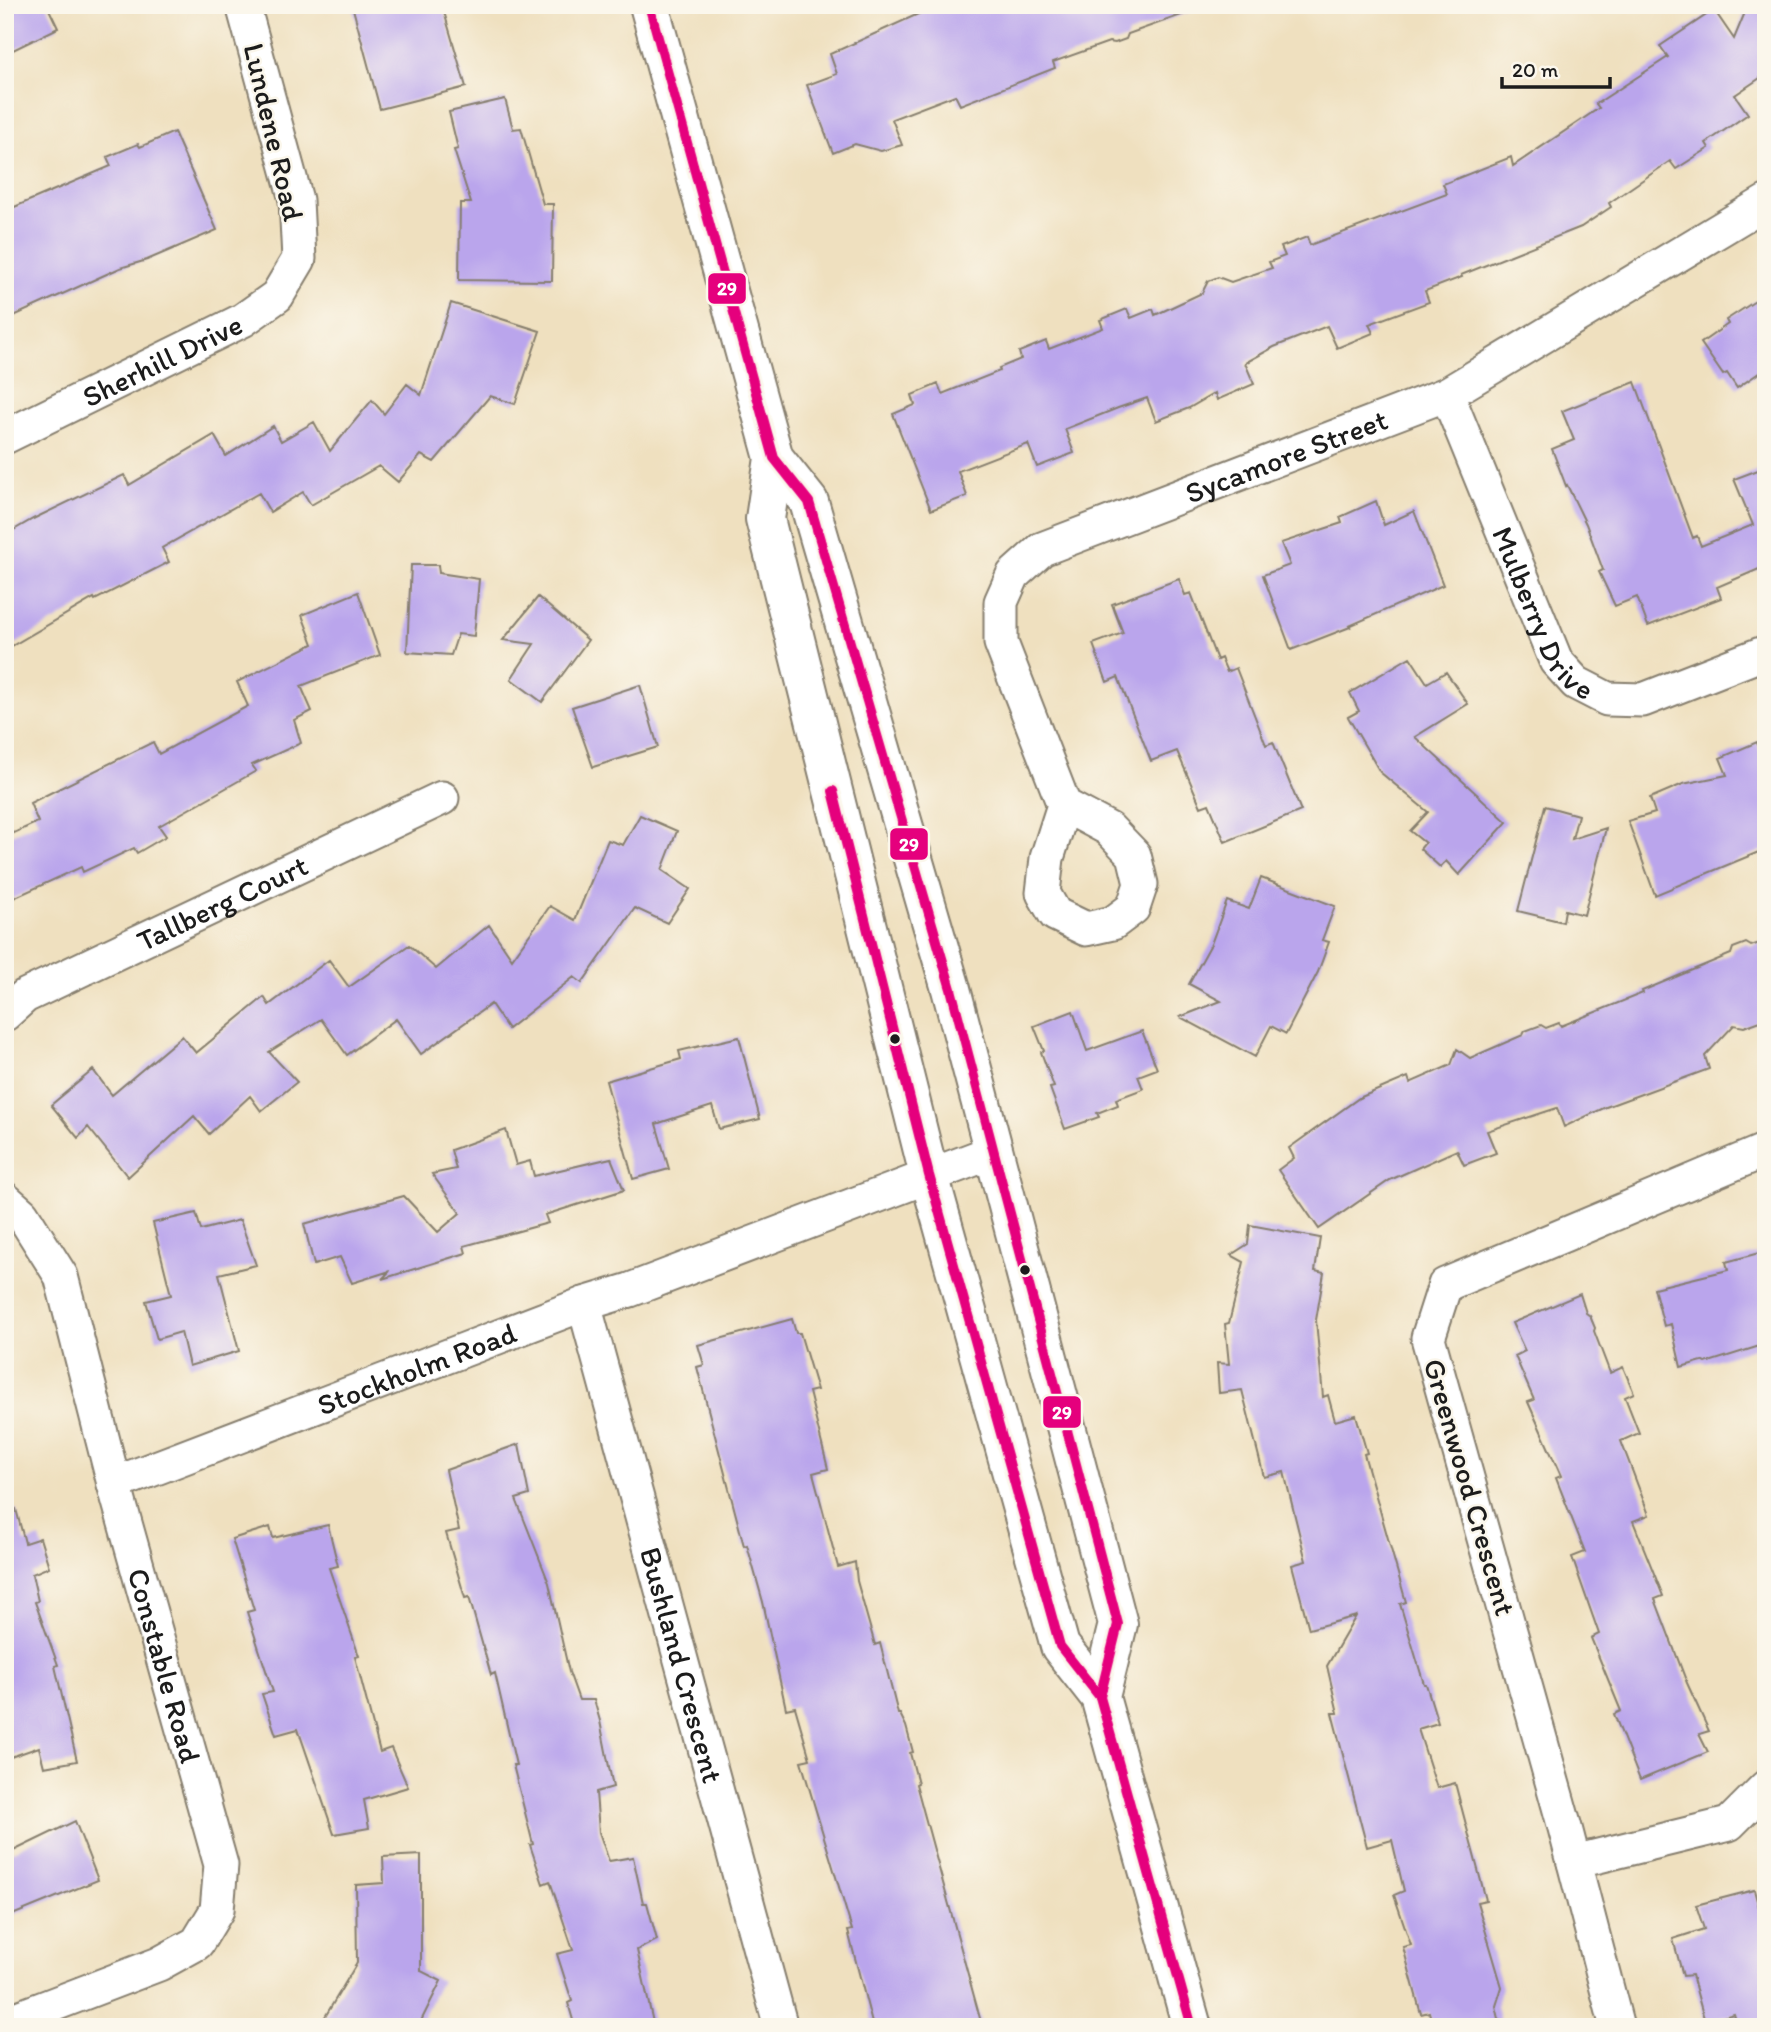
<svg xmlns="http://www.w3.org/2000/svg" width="1771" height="2032" font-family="Itim,sans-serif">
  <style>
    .building { fill: #baa5ec }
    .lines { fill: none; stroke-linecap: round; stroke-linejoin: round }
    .street-casing { stroke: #867e6e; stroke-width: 37 }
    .secondary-casing { stroke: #867e6e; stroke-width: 42 }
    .street { stroke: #fff; stroke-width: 33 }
    .secondary { stroke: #fff; stroke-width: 38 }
    .bus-1-casing { stroke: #fbf7ec; stroke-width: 16 }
    .bus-1 { stroke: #e5007d; stroke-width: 10 }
    .bus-dot { fill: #1c1c1c; stroke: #fbf7ec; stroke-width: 2.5 }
    .labels { text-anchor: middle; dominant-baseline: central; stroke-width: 5; stroke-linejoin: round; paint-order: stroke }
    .street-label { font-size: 30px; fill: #1c1c1c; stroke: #fbf7ec }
    .line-badge { stroke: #fbf7ec; stroke-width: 2.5 }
    .badge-label { font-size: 19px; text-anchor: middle; font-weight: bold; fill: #fff }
  </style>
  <rect width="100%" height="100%" fill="#fbf7ec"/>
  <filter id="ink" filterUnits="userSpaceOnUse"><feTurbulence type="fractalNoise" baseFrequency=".0143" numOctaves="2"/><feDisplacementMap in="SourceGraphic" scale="14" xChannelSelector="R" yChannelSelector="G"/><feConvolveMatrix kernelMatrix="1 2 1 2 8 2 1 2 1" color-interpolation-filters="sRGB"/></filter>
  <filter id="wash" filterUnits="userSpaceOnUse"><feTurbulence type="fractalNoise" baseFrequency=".00686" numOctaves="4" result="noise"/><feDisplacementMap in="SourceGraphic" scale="28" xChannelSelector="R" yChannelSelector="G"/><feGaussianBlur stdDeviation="1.57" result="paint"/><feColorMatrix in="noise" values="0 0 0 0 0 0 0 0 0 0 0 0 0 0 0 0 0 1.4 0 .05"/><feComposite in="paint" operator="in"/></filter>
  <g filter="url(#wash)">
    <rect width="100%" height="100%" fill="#efe0bf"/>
    <g id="blocks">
      <!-- building -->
      <path class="building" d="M5,5H47L58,28L5,54Z
        M352,5H442L466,87L380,109Z
        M938,5H1198V9L1128,34L1126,39L1115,43L1109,42L1053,62L1055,68L960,105L955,95L892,119L902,145L881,151L855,144L833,153L807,85L837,74L830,54Z
        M1748,5H1766V74L1735,95L1748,114L1706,143L1709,148L1676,169L1670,161L1609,203L1611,207L1581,227L1461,275L1462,277L1425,291L1429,302L1369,324L1373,333L1337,348L1327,326L1274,347L1245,363L1254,384L1217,400L1215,393L1189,408L1156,421L1147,398L1118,408L1065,429L1074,453L1037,467L1028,444L958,471L967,496L931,510L893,414L915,405L912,395L938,384L942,394L1000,371L999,368L1021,359L1019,352L1046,341L1049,349L1103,328L1100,320L1127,309L1131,318L1153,309L1155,315L1202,293L1208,281L1218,277L1231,282L1272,268L1269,262L1285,256L1281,247L1307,237L1310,245L1447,194L1443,184L1511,157L1513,166L1599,108L1596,104L1668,57L1660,46L1714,10L1734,39Z
        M505,99L513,129L521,128L543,204H553L552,281L459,280L460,203H471L454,150L458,149L449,112Z
        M174,132L217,230L147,260L120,268L5,320V211L111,166L107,157L138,144L140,147Z
        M1766,294V368L1737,388L1727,373L1723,375L1701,343L1728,324L1726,320Z
        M451,303L540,331L515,404L490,396L434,462L421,455L398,482L379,466L311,505L303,492L270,512L259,493L162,548L169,562L95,600L94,598L5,650V535L33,519L124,475L129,485L214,435L226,456L273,426L281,441L314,422L330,451L372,400L384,414L407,384L421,395Z
        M1635,382L1693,538L1697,536L1701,546L1753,525L1734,479L1766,467V566L1717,587L1721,598L1648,626L1637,597L1615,606L1599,572L1603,570L1586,524L1567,485L1566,486L1552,449L1574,440L1562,411Z
        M1376,501L1384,525L1414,511L1443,585L1349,626L1350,627L1291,650L1263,575L1290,565L1281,543L1342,523L1340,517Z
        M411,565H438L439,573L479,579L474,636L458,634L451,655L407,652Z
        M1179,579L1185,595L1191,593L1217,660L1221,658L1227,672L1236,668L1266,745L1273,742L1301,811L1225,842L1209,804L1201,807L1177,751L1151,761L1118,677L1107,682L1093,644L1123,633L1112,604Z
        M358,592L380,655L301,686L312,711L294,720L301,743L252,765L256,771L159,826L166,836L137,853L134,848L83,872L81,867L5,902V837L38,822L30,803L153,742L159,754L248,706L237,682L313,644L302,615Z
        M538,597L588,640L542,702L511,679L534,644L503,640Z
        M1410,657L1427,683L1446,672L1468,704L1415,737L1507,822L1459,875L1446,861L1440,867L1420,849L1425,843L1410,831L1428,812L1380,772L1348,717L1359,711L1350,693Z
        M640,685L658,747L593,767L572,707Z
        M1757,742L1766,768V849L1655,895L1628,821L1655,813L1650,798L1683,784L1727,775L1720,758Z
        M1545,806L1578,815L1572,839L1606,828L1584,915L1565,910L1563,922L1518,911Z
        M640,815L677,831L662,870L690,889L667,923L635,908L582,983L574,977L508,1029L491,1004L421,1054L396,1019L347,1055L321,1019L269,1052L297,1082L261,1111L250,1096L209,1134L194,1116L128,1177L88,1127L78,1138L51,1105L93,1070L112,1095L182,1036L196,1053L264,997L269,1005L329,960L349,987L409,945L436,969L489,925L512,959L550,906L575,920L608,840L623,845Z
        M1261,878L1335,906L1322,940L1329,942L1318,972L1286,1034L1271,1026L1255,1057L1180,1017L1221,1001L1189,984L1211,944L1227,901L1249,909Z
        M1766,941V1019L1744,1027L1734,1025L1705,1056L1709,1069L1606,1107L1564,1127L1557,1108L1487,1131L1496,1153L1464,1165L1457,1150L1390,1180L1319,1229L1278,1170L1294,1158L1289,1148L1359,1098L1408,1077L1410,1083L1451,1065L1457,1049L1470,1058L1523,1035L1525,1031L1541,1025L1546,1028L1559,1023L1561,1026L1643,993L1642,991L1731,954L1733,948L1746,943L1751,946Z
        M1073,1011L1087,1051L1142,1031L1157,1069L1138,1076L1143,1089L1116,1099L1118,1105L1097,1113L1099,1117L1065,1129L1050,1088L1054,1087L1041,1052L1044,1051L1034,1026Z
        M739,1037L760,1119L719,1129L712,1106L656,1124L669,1169L633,1179L606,1081L681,1059L679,1051Z
        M506,1130L516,1165L530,1161L534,1176L611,1158L624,1190L545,1215L548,1223L464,1246L466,1253L382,1279L390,1271L352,1283L340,1257L314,1265L304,1224L404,1196L438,1232L460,1213L432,1174L456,1169L451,1150Z
        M196,1213L201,1230L240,1220L256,1265L219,1274L239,1351L189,1366L181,1332L157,1339L146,1301L171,1295L153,1223Z
        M1250,1225L1320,1238L1315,1271L1324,1273L1316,1320L1323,1397L1328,1395L1335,1421L1356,1415L1367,1453L1364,1454L1406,1602L1400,1604L1424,1684H1426L1438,1723L1418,1729L1437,1788L1455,1783L1486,1900L1477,1902L1502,1987L1496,2006L1501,2027H1433L1429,2012L1421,2014L1403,1947L1411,1945L1394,1895L1404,1891L1392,1840L1367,1847L1332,1713H1338L1327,1666L1356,1616L1309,1629L1292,1565L1306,1561L1284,1472L1264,1477L1242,1390L1219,1393L1217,1363L1229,1364L1225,1324L1229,1323L1244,1262L1231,1255L1248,1244Z
        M1766,1251V1344L1706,1363L1702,1361L1681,1367L1671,1324L1664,1326L1654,1288L1728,1270L1726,1262Z
        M1580,1294L1586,1313L1590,1316L1595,1328L1594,1331L1610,1373L1623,1367L1634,1393L1625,1397L1639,1433L1621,1441L1649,1515L1633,1521L1663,1596L1655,1599L1687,1683L1709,1731L1699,1734L1708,1752L1640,1780L1614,1714L1621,1711L1591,1638L1599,1634L1572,1557L1585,1552L1556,1478L1561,1476L1528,1402L1534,1400L1515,1356L1525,1351L1512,1323Z
        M792,1319L796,1333H800L817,1390L809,1392L828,1469L813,1473L838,1567L855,1562L857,1581L875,1645L880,1643L898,1714H900L906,1726L913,1752L910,1753L918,1783L916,1784L981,2022L962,2027H873L848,1931L852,1930L801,1761L810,1759L795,1707L786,1709L763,1602L747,1545L744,1546L697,1367L704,1365L698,1345Z
        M519,1444L529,1495L516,1499L549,1583L569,1672L579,1700H594L600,1721L613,1787L596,1792L599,1832L609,1861L633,1857L643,1903H647L657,1940L637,1950L654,2027H575L568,2003L572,2001L557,1954L573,1950L550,1881L543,1884L530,1845L533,1844L513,1765H516L495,1673L491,1675L469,1597L465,1598L446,1533L459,1530L446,1470Z
        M16,1509L25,1543L40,1538L49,1567L32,1574L38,1601L35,1602L58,1665L55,1666L77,1761L44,1767L39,1747L5,1759V1511Z
        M328,1525L338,1566L329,1568L359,1656L355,1657L380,1752L391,1748L408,1787L364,1800L369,1828L334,1834L298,1729L276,1735L262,1694L273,1692L247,1612L254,1610L232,1539L270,1527L273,1538Z
        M75,1821L98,1880L5,1918V1855Z
        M421,1855V1971L441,1981L418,2027H319L357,1963L356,1885L384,1883L383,1857Z
        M1754,1890L1766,1933V2027H1738L1734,2014L1705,2022L1692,1975L1683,1976L1673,1939L1704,1929L1696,1905Z"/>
    </g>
  </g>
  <g filter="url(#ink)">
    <use href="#blocks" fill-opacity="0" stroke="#867e6e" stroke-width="2"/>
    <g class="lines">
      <defs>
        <g id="street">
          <path id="s1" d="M1447,394L1556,661L1576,683L1607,699L1643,700L1766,652"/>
          <path id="s2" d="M5,437L243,320L277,296L299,259L296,200L243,5"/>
          <path id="s3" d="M1064,805L1109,829L1134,855L1141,884L1133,908L1113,923L1086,929L1055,914L1043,893L1047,858L1064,805L1001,643V602L1013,575L1042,549L1447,394L1766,202"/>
          <path id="s4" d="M5,1014L25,996L442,798"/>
          <path id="s5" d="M5,1199L22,1214L61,1276L114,1484L221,1865L217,1910L197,1943L159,1964L5,2023"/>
          <path id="s6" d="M584,1304L781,2027"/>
          <path id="s7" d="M114,1484L584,1304L630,1290L995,1151"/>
          <path d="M1574,1862L1729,1824L1766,1787"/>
          <path d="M1617,2027L1565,1828L1428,1338L1445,1285L1766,1150"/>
        </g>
        <path id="secondary" d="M649,5L774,458L809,502L951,989L1118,1624L1100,1697
          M774,458L765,519L929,1175L1060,1646L1100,1697L1192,2027"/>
      </defs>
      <!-- street casing -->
      <use href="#street" class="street-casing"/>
      <!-- secondary casing -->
      <use href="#secondary" class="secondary-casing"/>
      <!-- street -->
      <use href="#street" class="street"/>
      <!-- secondary -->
      <use href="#secondary" class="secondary"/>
      <defs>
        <path id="bus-1" d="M649,5L774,458L809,502L951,989L1118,1624L1100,1697
          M833,791L929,1175L1060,1646L1100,1697L1192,2027"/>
      </defs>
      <!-- bus-1 casing -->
      <use href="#bus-1" class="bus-1-casing"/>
      <!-- bus-1 -->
      <use href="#bus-1" class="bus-1"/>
    </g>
  </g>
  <!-- markers -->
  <g class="bus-dot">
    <circle cx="895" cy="1039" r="6"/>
    <circle cx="1025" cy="1270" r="6"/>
  </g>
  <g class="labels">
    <!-- street labels -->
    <g class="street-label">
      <text transform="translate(274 132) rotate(77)">Lundene Road</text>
      <text stroke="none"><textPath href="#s2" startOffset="175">Sherhill Drive</textPath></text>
      <text stroke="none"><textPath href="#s3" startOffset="889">Sycamore Street</textPath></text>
      <text stroke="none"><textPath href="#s1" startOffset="240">Mulberry Drive</textPath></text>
      <text stroke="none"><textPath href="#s4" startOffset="245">Tallberg Court</textPath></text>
      <text stroke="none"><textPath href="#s7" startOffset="324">Stockholm Road</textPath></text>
      <text transform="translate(1470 1487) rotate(74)">Greenwood Crescent</text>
      <text stroke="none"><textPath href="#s5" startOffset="499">Constable Road</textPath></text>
      <text stroke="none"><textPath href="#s6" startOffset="374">Bushland Crescent</textPath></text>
    </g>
  </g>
  <g class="line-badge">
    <rect x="707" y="272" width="40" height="33" rx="7" fill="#e5007d"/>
    <rect x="889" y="827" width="40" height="34" rx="7" fill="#e5007d"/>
    <rect x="1042" y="1395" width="40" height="34" rx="7" fill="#e5007d"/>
  </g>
  <g class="badge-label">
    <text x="727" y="295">29</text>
    <text x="909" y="851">29</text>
    <text x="1062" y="1419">29</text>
  </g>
  <!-- margin -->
  <rect width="1771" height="2032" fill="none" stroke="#fbf7ec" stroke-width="28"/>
  <!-- scale -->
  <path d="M1502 77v10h108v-10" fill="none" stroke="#1c1c1c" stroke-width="3.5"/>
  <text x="1512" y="77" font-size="21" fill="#1c1c1c" stroke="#fbf7ec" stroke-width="5" paint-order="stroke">20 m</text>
</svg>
